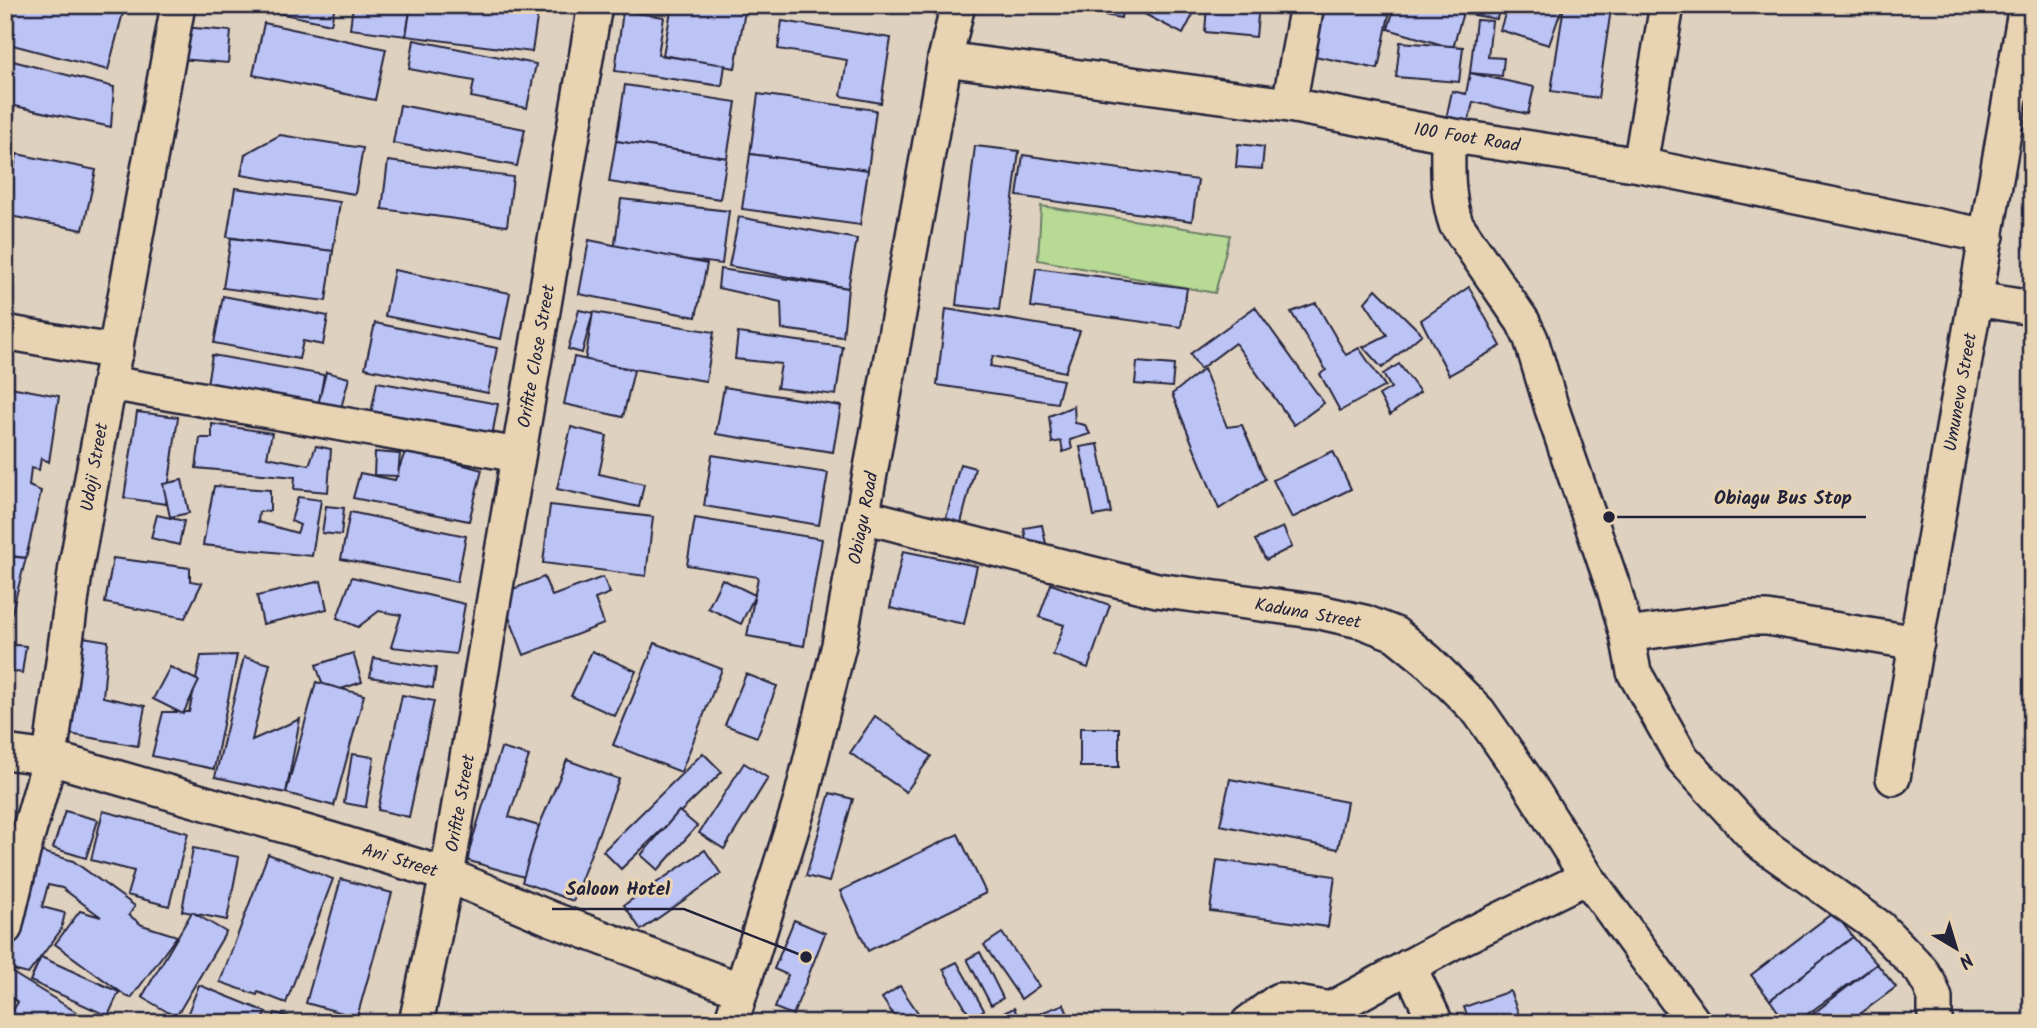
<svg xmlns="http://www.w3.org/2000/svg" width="2037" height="1028" font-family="Kalam,sans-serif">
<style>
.green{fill:#b7da95;stroke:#6c7e68;stroke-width:2}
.building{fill:#bcc3f5;stroke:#22223b;stroke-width:2}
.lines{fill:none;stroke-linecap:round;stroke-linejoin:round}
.street-casing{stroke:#22223b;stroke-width:38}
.street{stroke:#e8d4b2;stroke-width:33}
.labels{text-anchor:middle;stroke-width:6;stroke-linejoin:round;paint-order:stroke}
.street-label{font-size:18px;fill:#22223b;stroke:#e8d4b2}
.leader{fill:none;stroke:#22223b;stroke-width:2.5}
.callout-dot{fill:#22223b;stroke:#e8d4b2;stroke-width:2.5}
.callout-label{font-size:19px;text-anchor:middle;font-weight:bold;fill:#22223b;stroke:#e8d4b2;stroke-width:6;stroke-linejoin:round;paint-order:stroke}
</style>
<rect width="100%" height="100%" fill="#dfd1bf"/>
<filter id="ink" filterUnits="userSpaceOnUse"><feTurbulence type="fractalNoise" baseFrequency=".0143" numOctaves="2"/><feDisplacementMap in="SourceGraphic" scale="14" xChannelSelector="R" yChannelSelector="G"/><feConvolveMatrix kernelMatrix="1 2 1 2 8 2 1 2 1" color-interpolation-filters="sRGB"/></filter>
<g filter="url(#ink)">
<path class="green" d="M1041,206l189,29 -15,58 -177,-33z"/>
<g class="building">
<path d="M10,5h115l-17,65 -103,-27v-19z"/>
<path d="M267,5h68l-4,19 -66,-14z"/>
<path d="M353,5h58l-5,31 -56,-7z"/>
<path d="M411,5h128l-7,47 -126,-16z"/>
<path d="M672,5h74l-11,63 -72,-13z"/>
<path d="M1050,5h73l-2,13z"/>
<path d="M1127,5h71l-15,29z"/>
<path d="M1207,5h52l-3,32 -51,-5z"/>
<path d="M1316,5h75l-13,64 -73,-15z"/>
<path d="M1395,5h70l-12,43 -65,-19z"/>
<path d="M1476,5h24l-3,14 -23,-4z"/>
<path d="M1508,5h55l-14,40 -49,-15z"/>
<path d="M1564,5l47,4 -13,89 -47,-7z"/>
<path d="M623,11l41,6 -6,38 67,10 -3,21 -107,-15z"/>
<path d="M1476,20l16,1 -4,36 16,1 -2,18 -32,-3z"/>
<path d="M782,21l109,17 -10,65 -40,-7 6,-36 -69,-11z"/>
<path d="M264,23l122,26 -11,51 -122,-25z"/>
<path d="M182,27l49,4 -3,32 -48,-4z"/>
<path d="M414,40l122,24 -9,44 -56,-11 3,-16 -65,-12z"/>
<path d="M1400,42l63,5 -4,35 -63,-5z"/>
<path d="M5,59l109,28 -3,40 -96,-21 -10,29z"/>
<path d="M1470,73l64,14 -6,27 -55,-12 -6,26 -22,-4 7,-33 14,3z"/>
<path d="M625,85l111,17 -9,56 -111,-17z"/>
<path d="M758,94l118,16 -8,60 -118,-16z"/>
<path d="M400,105l125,24 -8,37 -124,-23z"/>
<path d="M280,135l83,13 -8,46 -114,-19 4,-21z"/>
<path d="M616,141l111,17 -7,41 -111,-17z"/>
<path d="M1238,144l26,3 -2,22 -26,-2z"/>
<path d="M975,146l44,5 -20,159 -43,-5z"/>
<path d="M17,154l79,16 -13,60 -78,-15z"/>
<path d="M750,154l118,16 -8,55 -118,-16z"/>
<path d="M1023,155l175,25 -6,41 -175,-25z"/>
<path d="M388,161l125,16 -6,49 -125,-17z"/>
<path d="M235,188l105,14 -7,49 -106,-14z"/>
<path d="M621,199l108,12 -7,53 -108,-13z"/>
<path d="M739,217l118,22 -9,49 -119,-22z"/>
<path d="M231,238l102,13 -7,50 -103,-13z"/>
<path d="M589,240l118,24 -11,53 -117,-23z"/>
<path d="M1036,268l151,20 -6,39 -150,-20z"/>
<path d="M720,269l128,19 -5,49 -61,-8 -1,-27 -63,-14z"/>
<path d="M394,270l116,23 -9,46 -116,-23z"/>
<path d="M1469,287l32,59 -52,29 -28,-55z"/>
<path d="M1376,289l46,45 -40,34 -19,-21 24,-12 -22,-33z"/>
<path d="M223,296l105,20 -5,29 -20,-4 -4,18 -85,-16z"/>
<path d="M1316,303l30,52 13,-7 26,38 -45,25 -20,-37 6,-4 -35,-58z"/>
<path d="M1255,307l69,96 -30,22 -59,-82 -35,26 -10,-15z"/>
<path d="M946,309l134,22 -15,41 -72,-16 -3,10 73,14 -6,23 -120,-18z"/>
<path d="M579,310l14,3 -11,40 -14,-4z"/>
<path d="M593,312l121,20 -8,49 -121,-20z"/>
<path d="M375,323l122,25 -9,45 -123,-25z"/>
<path d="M738,333l105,14 -7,48 -59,-7 4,-24 -46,-5z"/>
<path d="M212,355l112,20 -6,34 -112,-19z"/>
<path d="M574,357l60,13 -11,47 -59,-13z"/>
<path d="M1137,362l37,3 -2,22 -37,-3z"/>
<path d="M1399,364l21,28 -30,23 -11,-20 12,-7 -8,-14z"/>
<path d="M1204,369l23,58 15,-2 23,54 -46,30 -47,-115z"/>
<path d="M326,372l23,6 -12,45 -22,-6z"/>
<path d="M377,382l121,22 -7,37 -121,-22z"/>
<path d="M5,386l54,10 -10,66 -8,-4 -2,12 -8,-2 -2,18 12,5 -15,67 -21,-3v-71h3l1,-18 -4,-2v-13l7,-34 -7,-1z"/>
<path d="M724,387l117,19 -8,46 -117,-18z"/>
<path d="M1074,406l1,17 10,2 5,9 -20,6 2,9 -9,3 -2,-11 -9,2 -3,-27z"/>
<path d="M137,412l41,5 -12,87 -42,-6z"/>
<path d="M212,424l60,9 -5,24 42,8 7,-19 15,3 -3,43 -34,-3 1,-12 -99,-9 4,-30h12z"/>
<path d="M571,427l36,9 -8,38 45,10 -5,23 -82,-18z"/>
<path d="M1098,444l13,69 -17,3 -14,-69z"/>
<path d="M406,449l76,21 -13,51 -116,-23 7,-25 35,7z"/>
<path d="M1333,451l18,38 -59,29 -19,-38z"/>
<path d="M375,452l25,2 -2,22 -24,-1z"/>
<path d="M712,455l116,18 -9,52 -115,-19z"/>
<path d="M960,464l15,4 -16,63 -15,-4z"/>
<path d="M182,480l7,33 -19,4 -7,-33z"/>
<path d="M214,486l56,4v21l-11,1 -1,10 39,11 3,-8 -9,-4 7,-24 23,3 -9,56 -109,-11z"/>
<path d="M550,505l103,12 -7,59 -103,-13z"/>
<path d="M326,506l18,2 -3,27 -19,-2z"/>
<path d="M350,512l116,24 -9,46 -116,-23z"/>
<path d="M157,515l27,6 -5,24 -28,-7z"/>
<path d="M695,518l127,21 -18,107 -57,-10 11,-59 -71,-12z"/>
<path d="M1042,525l4,19 -19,4 -3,-20z"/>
<path d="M1283,527l9,20 -26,13 -11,-20z"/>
<path d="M903,551l74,15 -13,58 -74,-16z"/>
<path d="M5,556l21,2 -17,65 -4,-1z"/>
<path d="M113,558l77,10v13l12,2 -17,35 -80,-15z"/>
<path d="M352,577l113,27 -9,50 -65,-7 10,-32 -22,-4 -21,16 -21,-9z"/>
<path d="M544,577l8,19 51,-19 7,16 -15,6 9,25 -80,31 -24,-61z"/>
<path d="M722,579l33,16 -14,29 -33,-16z"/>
<path d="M321,581l6,28 -64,15 -6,-28z"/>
<path d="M1051,584l59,21 -22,63 -35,-13 11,-30 -25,-8z"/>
<path d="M83,637l25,4 -5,56 42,9 -7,40 -69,-12z"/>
<path d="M655,643l67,26 -41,103 -68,-27z"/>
<path d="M5,644l21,2 -4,27 -17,-3z"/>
<path d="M592,651l44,20 -21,45 -44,-20z"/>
<path d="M353,653l9,29 -36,12 -10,-29z"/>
<path d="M237,655l-23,114 -62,-13 11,-44h26l12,-56z"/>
<path d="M244,657l26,7 -18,76 48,-21 -14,74 -71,-16z"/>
<path d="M374,658l62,10 -3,20 -63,-11z"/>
<path d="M170,667l29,14 -16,33 -30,-15z"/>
<path d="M746,674l31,12 -20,51 -32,-12z"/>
<path d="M316,682l48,13 -30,111 -48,-13z"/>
<path d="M402,695l32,6 -25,116 -31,-7z"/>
<path d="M875,716l56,40 -25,36 -56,-39z"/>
<rect x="1080" y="728" width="39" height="39"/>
<path d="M501,748l28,8 -20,61 30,9 -15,51 -58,-17z"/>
<path d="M703,753l19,19 -101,97 -18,-18z"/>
<path d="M352,754l22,3 -8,50 -22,-4z"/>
<path d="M567,760l52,19 -46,122 -51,-19 17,-56z"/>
<path d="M744,763l24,15 -44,71 -25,-16z"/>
<path d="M1230,779l117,23 -9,47 -118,-24z"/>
<path d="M830,793l23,6 -24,83 -23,-6z"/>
<path d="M65,811l33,9 -12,38 -33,-10z"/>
<path d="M103,811l85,22 -19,73 -42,-11 7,-24 -43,-11z"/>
<path d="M679,811l18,15 -39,44 -17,-15z"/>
<path d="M958,834l28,59 -118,58 -28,-60z"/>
<path d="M193,848l46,9 -12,63 -45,-9z"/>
<path d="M705,850l16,24 -80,56 -17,-25z"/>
<path d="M39,851l34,10 62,45 -6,9 13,10 35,11 -46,62 -5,-2 -71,-52 25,-33 21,6 -39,-29 -14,-3 -6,22 23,6 -4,17 -33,44 -23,-6z"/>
<path d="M268,854l65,25 -47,124 -28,-11 -1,3 -37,-13z"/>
<path d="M1217,860l118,16 -7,51 -118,-16z"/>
<path d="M341,879l51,14 -35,124 -51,-14z"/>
<path d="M192,912l34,20 -50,85 -34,-20z"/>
<path d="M1834,912l19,25 -83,63 -19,-25z"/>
<path d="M794,920l31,13 -32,82 -18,-7 13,-33 -14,-6z"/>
<path d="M1002,933l37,53 -18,13 -37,-54z"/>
<path d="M1853,937l24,27 -82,59h-9l-16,-23z"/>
<path d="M980,952l23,46 -12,7 -24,-46z"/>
<path d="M41,957l78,35 -11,24 -78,-35z"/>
<path d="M957,962l27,48 -13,8 -28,-49z"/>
<path d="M1877,964l19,23 -48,36h-47z"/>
<path d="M11,972l83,51h-89l13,-21 -13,-8v-13z"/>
<path d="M199,985l67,27 -4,11h-78z"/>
<path d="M900,986l25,37h-26l-17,-25z"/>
<path d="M1510,991l12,32h-52l-6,-16z"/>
<path d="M1064,1004l7,19h-38l-3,-6z"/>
<path d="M1014,1008l7,15h-39z"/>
<path d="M275,1013l19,5 -1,5h-21z"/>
</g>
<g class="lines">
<defs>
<g id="street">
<path d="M945,59l344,46 159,30 192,30 347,71"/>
<path d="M1289,105l18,-100"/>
<path d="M1448,135c0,30 -2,60 8,89l67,98 8,17 21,70 62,180 13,46 7,37 48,86 77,84 120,85 22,22 20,21 9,15 5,13v25"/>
<path d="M1640,165l27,-160"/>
<path d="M1976,299l56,9"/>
<path d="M5,332l111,20"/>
<path d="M110,383l408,72"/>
<path d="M863,516l294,74 163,22 44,10 31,12 32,26 52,52 46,66 62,99 107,146"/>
<path d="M1627,635l120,-17h20l150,25"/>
<path d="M5,752l45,6 283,82 114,35 105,44 189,71"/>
<path d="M1893,778l133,-773"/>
<path d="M5,928l18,-76 27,-94 26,-192 102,-561"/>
<path d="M1409,966l27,57"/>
<path d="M416,1023l31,-148 148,-870"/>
<path d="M731,1023l69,-220 39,-158 106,-586 13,-54"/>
<path d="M1248,1023l31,-23 52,9 119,-65 137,-67"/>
</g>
</defs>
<use href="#street" class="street-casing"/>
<use href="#street" class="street"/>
</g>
</g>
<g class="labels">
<g class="street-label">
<text transform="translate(1467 137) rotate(9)" y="6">100 Foot Road</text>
<text transform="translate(536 356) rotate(-80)" y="6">Orifite Close Street</text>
<text transform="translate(1960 392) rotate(-80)" y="6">Umunevo Street</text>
<text transform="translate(94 467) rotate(-80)" y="6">Udoji Street</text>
<text transform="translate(863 518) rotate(-79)" y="6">Obiagu Road</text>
<text transform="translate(1308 613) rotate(10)" y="6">Kaduna Street</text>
<text transform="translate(460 803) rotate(-80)" y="6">Orifite Street</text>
<text transform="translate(400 860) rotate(17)" y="6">Ani Street</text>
</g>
</g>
<path class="leader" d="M1609 517L1700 517H1866M806 957L684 909H552"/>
<g class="callout-dot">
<circle cx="1609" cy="517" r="7"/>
<circle cx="806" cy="957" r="7"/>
</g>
<g class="callout-label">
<text x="1783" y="504">Obiagu Bus Stop</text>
<text x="618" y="895">Saloon Hotel</text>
</g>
<rect width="2037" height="1028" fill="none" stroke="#e8d4b2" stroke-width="28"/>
<rect x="14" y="14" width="2009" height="1000" fill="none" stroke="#22223b" stroke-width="2.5" filter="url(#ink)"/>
<g transform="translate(1956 948) rotate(142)" stroke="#e8d4b2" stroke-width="5" paint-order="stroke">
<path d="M0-5L12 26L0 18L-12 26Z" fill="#22223b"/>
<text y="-10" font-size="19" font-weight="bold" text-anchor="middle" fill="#22223b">N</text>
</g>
</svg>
